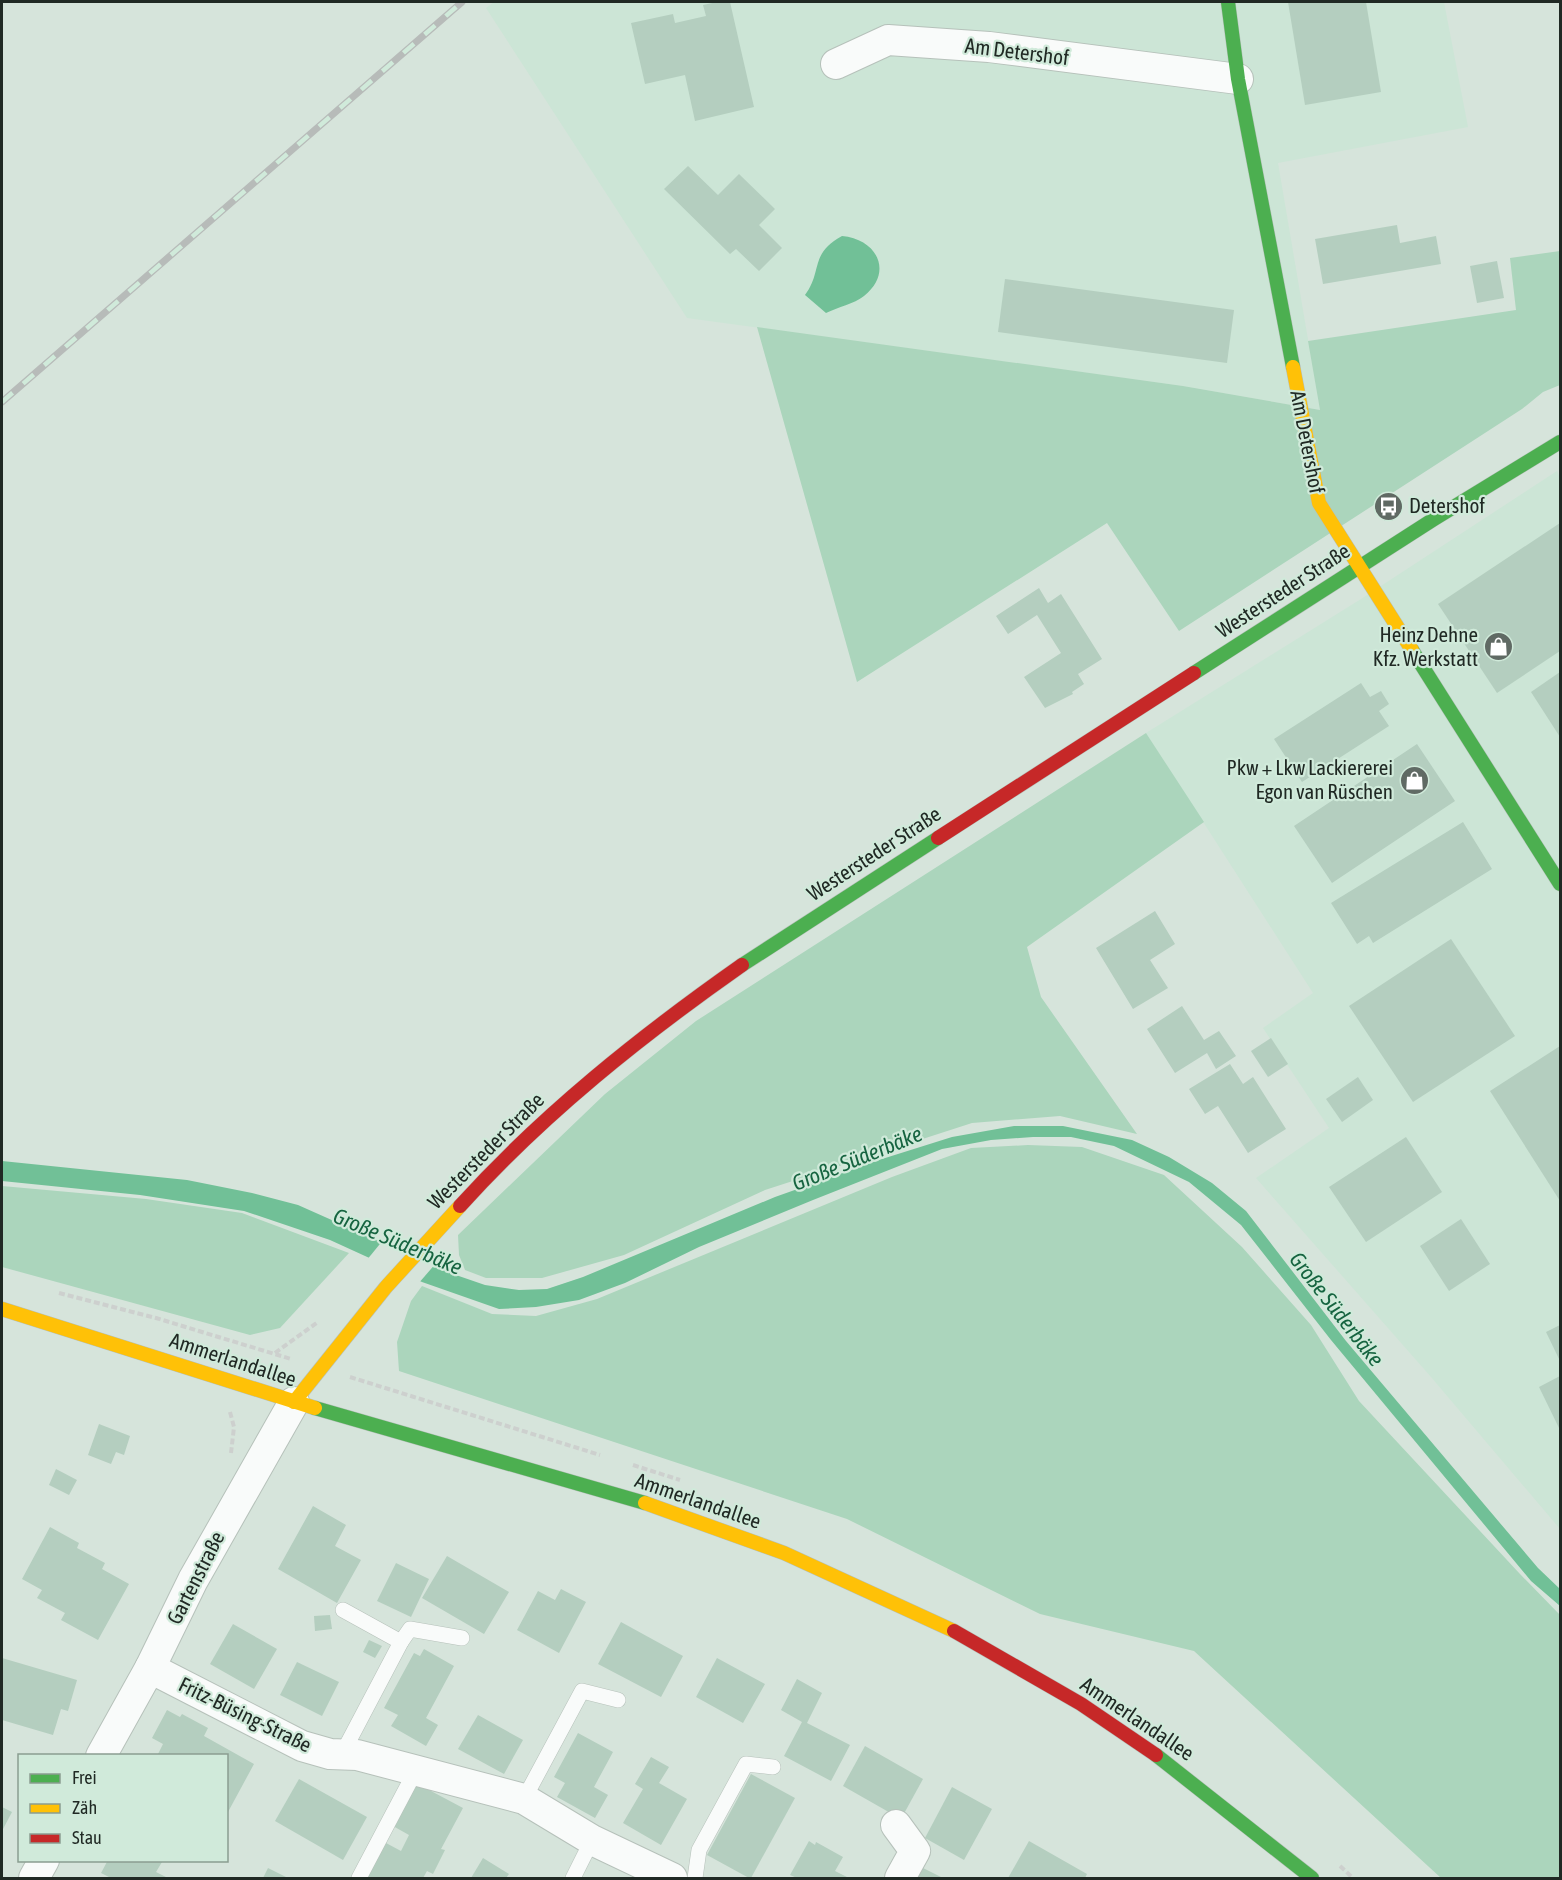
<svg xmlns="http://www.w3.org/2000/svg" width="1562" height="1880" font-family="'Asap Condensed',sans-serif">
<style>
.built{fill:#cce5d6}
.green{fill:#abd5bc}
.water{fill:#71c097}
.pier{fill:#d6e4db}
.building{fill:#b4cebf}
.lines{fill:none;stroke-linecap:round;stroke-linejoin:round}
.lane-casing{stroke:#b6c1ba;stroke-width:16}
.street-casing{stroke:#b6c1ba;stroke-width:32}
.fast-casing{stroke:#b6c1ba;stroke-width:15}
.slow-casing{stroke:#b6c1ba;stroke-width:15}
.jam-casing{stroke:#b6c1ba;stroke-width:15}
.path{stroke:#cdd0ce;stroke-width:4;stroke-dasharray:6 3;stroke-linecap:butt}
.lane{stroke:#f9fbfa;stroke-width:15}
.street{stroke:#f9fbfa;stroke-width:30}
.fast{stroke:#4caf50;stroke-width:14}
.slow{stroke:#ffc107;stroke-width:14}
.jam{stroke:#c62828;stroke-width:14}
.rail-casing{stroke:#b7bbb9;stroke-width:7}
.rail{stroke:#d0eada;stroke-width:4.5;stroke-dasharray:14;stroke-linecap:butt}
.labels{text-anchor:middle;stroke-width:4.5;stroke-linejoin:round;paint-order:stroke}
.street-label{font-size:21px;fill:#202924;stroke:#d0eada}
.poi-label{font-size:21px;fill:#202924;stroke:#d0eada;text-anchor:end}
.water-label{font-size:22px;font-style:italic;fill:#166440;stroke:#d0eada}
</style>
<rect width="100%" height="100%" fill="#d6e4db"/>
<g class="built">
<path d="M494,2h950l24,125 -190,36 42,247 -137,-24 -496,-68 -201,-310z"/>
<path d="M1557,471l3,7v1051l-129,-152 -175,-199 73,-50 -66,-100 50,-35 -167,-260 215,-134z"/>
</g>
<g class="green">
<path d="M1560,251v134l-17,7 -21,17 -343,222 -72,-108 -250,159 -100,-355 426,59 137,24 -12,-69 208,-31 -6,-52z"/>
<path d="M1146,733l58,89 -177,125 14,50 96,137 -77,-18 -88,7 -207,67 -141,65 -82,23h-56l-21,-8 -6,-15 -1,-20 147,-141 91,-73z"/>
<path d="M1028,1145l54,2 82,28 78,72 69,78 48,76 161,173 40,41v263h-119l-247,-227 -154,-37 -193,-95 -448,-148 -2,-29 14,-41 11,-15 70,28 44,2 61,-17 295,-122 79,-29z"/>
<path d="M2,1186l144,13 96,14 107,40 -69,75 -30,7 -248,-68z"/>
</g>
<g class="water">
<path d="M842,236c35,3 52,36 22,60 -10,8 -26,11 -38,17l-21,-18c18,-24 4,-41 37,-59z"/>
<path d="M1014,1126h49l69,14 37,17 43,26 34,28 100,130 192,227 22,21v17l-29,-25 -200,-241 -90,-115 -52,-43 -75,-36 -43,-9h-38l-42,3 -49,9 -129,51 -114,47 -74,36 -46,17 -43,7 -37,2 -77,-27 -92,-42 -86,-29 -104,-16 -138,-14v-20l185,19 65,13 46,12 155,69 32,11 34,5 28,-1 36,-12 192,-80 107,-38 70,-22z"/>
</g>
<path class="pier" d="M384,1239l53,23 -19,22 -52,-23z"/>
<g class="building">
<path d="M717,2h13l24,105 -59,14 -10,-46 -40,9 -14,-61 42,-9 2,9 31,-7 -3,-11z"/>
<path d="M1288,2h78l15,90 -76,13z"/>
<path d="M688,166l30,29 21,-21 36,35 -16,16 23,23 -23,23 -23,-22 -6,5 -66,-65z"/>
<path d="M1397,225l3,18 36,-7 5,28 -118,20 -8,-45z"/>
<path d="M1497,261l7,37 -27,5 -7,-37z"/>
<path d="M1005,279l229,31 -7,53 -229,-31z"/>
<path d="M1560,523v128l-63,42 -59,-89z"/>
<path d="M1039,588l9,15 13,-9 41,65 -24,15 6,10 -12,8 1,2 -28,14 -21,-31 37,-24 -24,-38 -29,19 -12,-18z"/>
<path d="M1560,672v65l-29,-45z"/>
<path d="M1361,683l9,14 11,-6 8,13 -10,7 10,15 -87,56 -28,-43z"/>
<path d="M1417,744l38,57 -123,82 -38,-57z"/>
<path d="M1463,822l29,47 -119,74 -4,-7 -12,8 -26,-41z"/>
<path d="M1155,911l20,33 -25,16 18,28 -35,21 -37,-61z"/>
<path d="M1451,939l64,97 -102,66 -64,-96z"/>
<path d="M1182,1006l22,34 15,-9 17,25 -20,13 -9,-16 -32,20 -28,-44z"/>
<path d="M1271,1038l17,26 -20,13 -17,-26z"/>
<path d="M1560,1046v155l-70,-110z"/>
<path d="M1230,1064l13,20 10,-7 33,52 -38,24 -30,-47 -13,8 -16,-25z"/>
<path d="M1358,1077l15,23 -31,22 -16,-23z"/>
<path d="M1406,1137l36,55 -76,50 -37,-55z"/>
<path d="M1461,1219l29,45 -41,27 -29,-45z"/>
<path d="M1560,1325v36l-14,-29z"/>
<path d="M1560,1376v54l-21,-43z"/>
<path d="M99,1424l31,12 -6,19 -8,-3 -5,12 -23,-9z"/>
<path d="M56,1469l21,11 -8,15 -20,-10z"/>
<path d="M313,1506l33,19 -11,21 26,14 -24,43 -59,-34z"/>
<path d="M50,1527l29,16 -2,5 28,15 -3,6 27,15 -31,56 -37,-20 4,-7 -28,-15 5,-8 -20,-11z"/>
<path d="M447,1556l62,36 -25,42 -62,-36z"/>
<path d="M396,1563l33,16 -18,38 -34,-16z"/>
<path d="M561,1589l25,13 -27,51 -42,-23 21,-39 17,9z"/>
<path d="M330,1615l2,14 -17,2 -1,-15z"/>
<path d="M621,1622l62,34 -22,41 -63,-33z"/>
<path d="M233,1624l44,25 -23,40 -44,-25z"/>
<path d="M369,1640l13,6 -7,12 -12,-6z"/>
<path d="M424,1649l30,17 -28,52 12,7 -12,21 -35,-20 7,-11 -14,-7 30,-55 6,3z"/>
<path d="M2,1658l75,22 -9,31 -7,-2 -8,26 -51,-15z"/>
<path d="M717,1658l48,26 -22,39 -47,-26z"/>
<path d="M297,1662l42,20 -17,34 -42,-21z"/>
<path d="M797,1679l25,14 -15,30 43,22 -19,36 -47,-25 18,-34 -21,-12z"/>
<path d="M167,1710l13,7 2,-3 26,14 -4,8 50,28 -26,48 -2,-56h-69l6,-12 -11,-6z"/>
<path d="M478,1715l45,25 -19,34 -46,-25z"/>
<path d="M578,1733l35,19 -19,35 14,8 -13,23 -38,-21 8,-14 -11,-6z"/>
<path d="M865,1746l58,33 -22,40 -58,-33z"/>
<path d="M651,1757l18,10 -10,16 28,16 -26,46 -38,-22 20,-34 -8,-5z"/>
<path d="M751,1774l44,24 -44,80h-2l-42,-23z"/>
<path d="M299,1779l68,38 -24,43 -68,-39z"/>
<path d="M416,1783l47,25 -22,41 4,1 -12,24 -6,-3 -4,7h-56l19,-35 15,8 8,-16 -16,-9z"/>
<path d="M952,1787l40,22 -28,51 -39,-22z"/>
<path d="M2,1807l10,5 -10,19z"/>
<path d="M809,1841l6,4 1,-3 27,15 -8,14 14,7h-52l-7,-3z"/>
<path d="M1029,1841l58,33 -2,4h-77z"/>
<path d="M483,1858l26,16 -3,4h-35z"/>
<path d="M108,1860h51l3,2 -6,10 12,6h-57l-10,-5z"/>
<path d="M268,1868l20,10h-25z"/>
<path d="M923,1868l20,10h-33l3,-4 5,3z"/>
</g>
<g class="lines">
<defs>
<g id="lane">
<path d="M401,1642l9,-13 52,9"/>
<path d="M342,1754l59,-112 -58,-32"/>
<path d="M524,1799l58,-108 36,9"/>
<path d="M359,1878l57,-108"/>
<path d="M573,1878l19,-38"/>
<path d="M695,1878l4,-28 47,-86 27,3"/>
</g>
<g id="street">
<path d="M836,64l52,-24 101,7 249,32"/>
<path d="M150,1668l152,78 28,8 27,1 167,44 68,41 80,38"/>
<path d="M101,1756l49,-88 43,-88 101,-178"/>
<path d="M896,1825l19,26 -15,27"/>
<path d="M34,1878l10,-18"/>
</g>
<g id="fast">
<path d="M1228,2l10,77 55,288"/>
<path d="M1412,650l148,234"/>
<path d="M1194,673l240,-154 126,-77"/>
<path d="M742,965l196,-127"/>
<path d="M315,1408l330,95"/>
<path d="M1156,1755l156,123"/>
</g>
<g id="slow">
<path d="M1293,367l26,136 93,147"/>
<path d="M2,1309l313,99"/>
<path d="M294,1402l92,-115 74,-81"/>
<path d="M645,1503l139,50 170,78"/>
</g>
<g id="jam">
<path d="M938,838l256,-165"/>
<path d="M460,1206c83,-92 181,-170 282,-241"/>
<path d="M954,1631l127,73 75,51"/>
</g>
</defs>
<use href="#lane" class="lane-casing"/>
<use href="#street" class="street-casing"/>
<use href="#fast" class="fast-casing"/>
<use href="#slow" class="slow-casing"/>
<use href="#jam" class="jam-casing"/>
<g class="path">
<path d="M59,1293l97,25 135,41"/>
<path d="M275,1353l43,-31"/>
<path d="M350,1377l250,78"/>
<path d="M230,1412l4,15 -3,26"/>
<path d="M633,1465l47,15"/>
<path d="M1340,1866l13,12"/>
</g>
<use href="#lane" class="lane"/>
<use href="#street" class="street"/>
<use href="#fast" class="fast"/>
<use href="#slow" class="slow"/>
<use href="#jam" class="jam"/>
<defs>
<path id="rail" d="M2,402l460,-400"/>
</defs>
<use href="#rail" class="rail-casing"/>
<use href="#rail" class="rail"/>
</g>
<defs>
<symbol id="bus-disc" viewBox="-11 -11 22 22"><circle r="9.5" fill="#606a64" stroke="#d0eada"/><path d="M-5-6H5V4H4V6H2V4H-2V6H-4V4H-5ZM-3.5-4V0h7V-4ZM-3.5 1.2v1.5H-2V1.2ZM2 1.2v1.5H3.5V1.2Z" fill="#fff"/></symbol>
<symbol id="shop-disc" viewBox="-11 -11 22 22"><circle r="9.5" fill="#606a64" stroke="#d0eada"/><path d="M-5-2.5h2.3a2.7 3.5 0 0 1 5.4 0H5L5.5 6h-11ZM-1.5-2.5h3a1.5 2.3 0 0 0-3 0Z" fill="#fff"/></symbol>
</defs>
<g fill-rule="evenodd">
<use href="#bus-disc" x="1372" y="490" width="33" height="33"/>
<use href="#shop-disc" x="1482" y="630" width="33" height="33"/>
<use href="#shop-disc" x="1398" y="764" width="33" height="33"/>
</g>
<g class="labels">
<g class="street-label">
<text transform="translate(1017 52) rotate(7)" y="7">Am Detershof</text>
<text transform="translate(1307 442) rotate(79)" y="7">Am Detershof</text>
<text transform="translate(1283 591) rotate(-33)" y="7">Westersteder Straße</text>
<text transform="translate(874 854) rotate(-33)" y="7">Westersteder Straße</text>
<text transform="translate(486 1151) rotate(-45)" y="7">Westersteder Straße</text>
<text transform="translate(233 1360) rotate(18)" y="7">Ammerlandallee</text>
<text transform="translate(698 1501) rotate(19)" y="7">Ammerlandallee</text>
<text transform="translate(196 1578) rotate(-63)" y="7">Gartenstraße</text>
<text transform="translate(245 1715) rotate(26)" y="7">Fritz-Büsing-Straße</text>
<text transform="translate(1137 1719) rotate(34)" y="7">Ammerlandallee</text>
</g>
<g class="poi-label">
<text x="1409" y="513" text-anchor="start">Detershof</text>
<text x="1478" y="642">Heinz Dehne<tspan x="1478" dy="24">Kfz. Werkstatt</tspan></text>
<text x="1393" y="775">Pkw + Lkw Lackiererei<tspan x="1393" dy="24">Egon van Rüschen</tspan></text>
</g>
<g class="water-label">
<text transform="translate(857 1158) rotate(-22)" y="8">Große Süderbäke</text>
<text transform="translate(398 1241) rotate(23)" y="8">Große Süderbäke</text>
<text transform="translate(1337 1309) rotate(52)" y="8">Große Süderbäke</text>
</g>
</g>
<rect width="1562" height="1880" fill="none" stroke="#202924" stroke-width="6"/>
<rect x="18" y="1754" width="210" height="108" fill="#d0eada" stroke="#8a9d91" stroke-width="1.5"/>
<rect x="30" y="1774" width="30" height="9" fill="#4caf50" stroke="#8a9d91" stroke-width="1.5"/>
<text x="72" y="1784" font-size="18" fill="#202924">Frei</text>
<rect x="30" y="1804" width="30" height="9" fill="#ffc107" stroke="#8a9d91" stroke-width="1.5"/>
<text x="72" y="1814" font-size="18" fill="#202924">Zäh</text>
<rect x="30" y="1834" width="30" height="9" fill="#c62828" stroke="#8a9d91" stroke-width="1.5"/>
<text x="72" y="1844" font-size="18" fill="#202924">Stau</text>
</svg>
